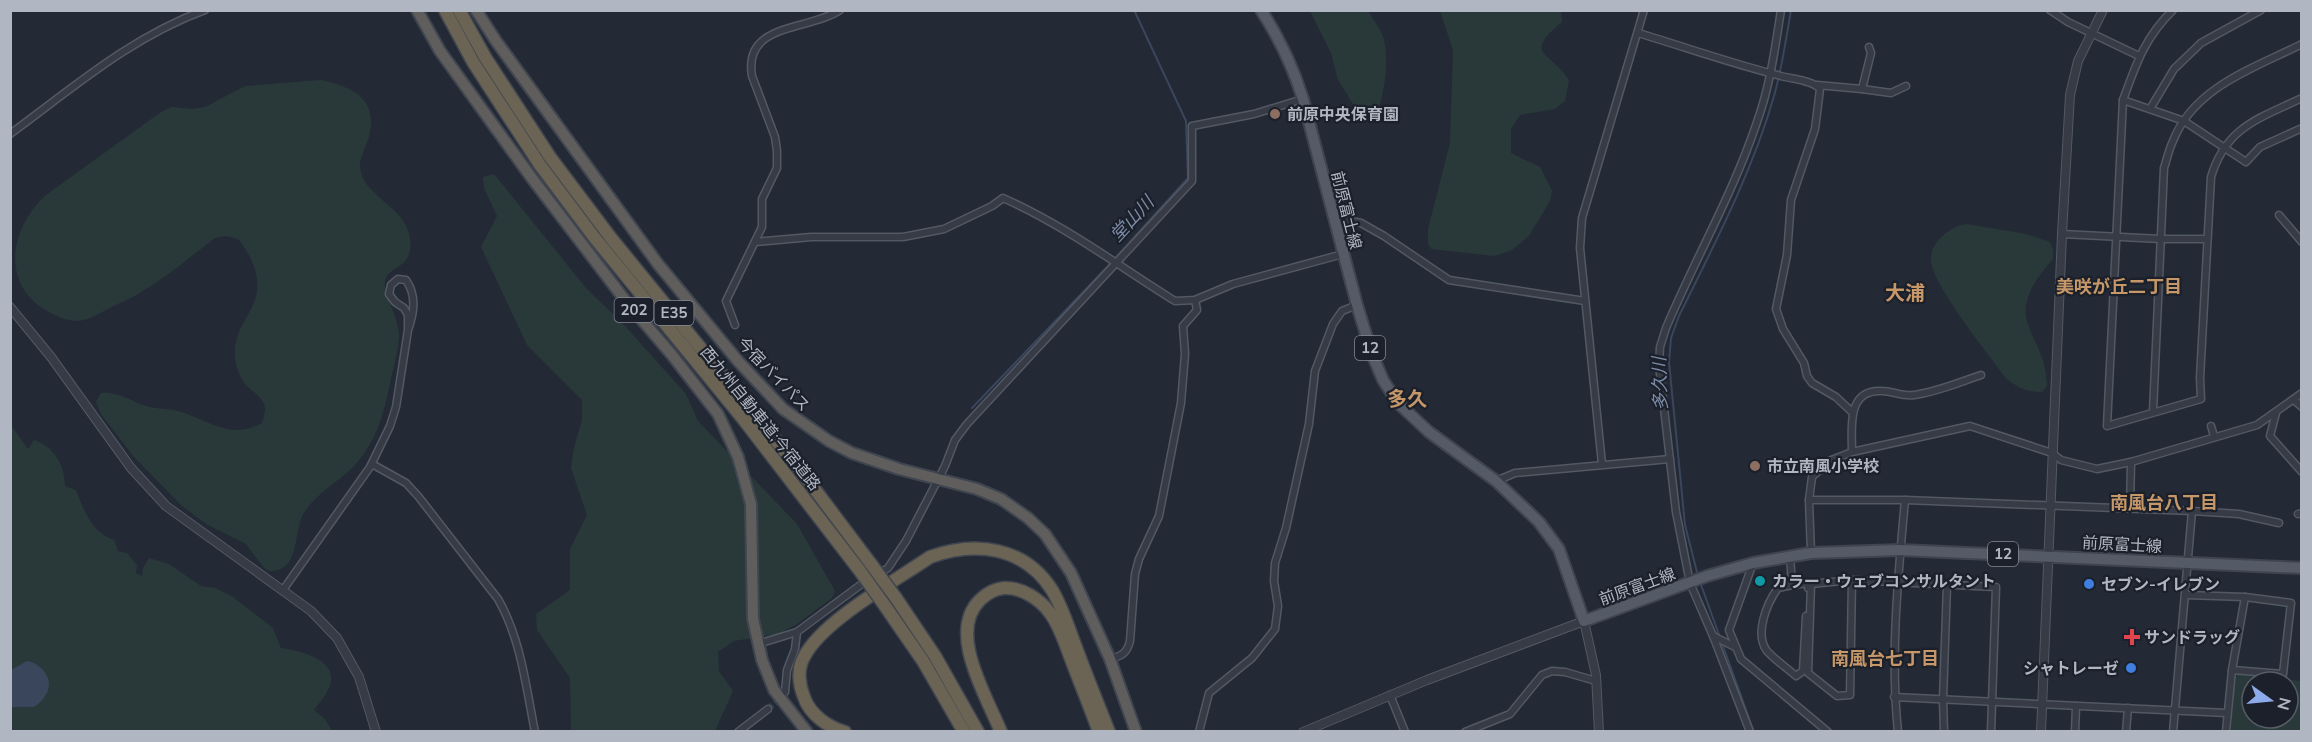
<svg xmlns="http://www.w3.org/2000/svg" width="2312" height="742" font-family="Mulish,'Noto Sans JP',sans-serif">
<style>
.green{fill:#29393a;fill-rule:evenodd}
.water{fill:#3a465c}
.lines{fill:none;stroke-linecap:round;stroke-linejoin:round}
.stream{stroke:#3a465c;stroke-width:2}
.minor-tunnel{stroke:#383e4a;stroke-width:6;stroke-dasharray:6 3;stroke-linecap:butt}
.minor-casing{stroke:#535963;stroke-width:9}
.tertiary-casing{stroke:#535963;stroke-width:10}
.primary-casing{stroke:#3f444f;stroke-width:14}
.trunk-casing{stroke:#404650;stroke-width:14}
.motorway-casing{stroke:#404650;stroke-width:15}
.minor{stroke:#363b46;stroke-width:6}
.tertiary{stroke:#363b46;stroke-width:8}
.primary{stroke:#545a66;stroke-width:10}
.trunk{stroke:#605e5d;stroke-width:10}
.motorway{stroke:#6b6354;stroke-width:12}
.motorway-bridge-casing{stroke:#404650;stroke-width:15;stroke-linecap:butt}
.motorway-bridge{stroke:#6b6354;stroke-width:12}
.education-dot{fill:#8d6e63;stroke:#1b202a;stroke-width:2}
.culture-dot{fill:#0f9aa8;stroke:#1b202a;stroke-width:2}
.shop-dot{fill:#3f7fe0;stroke:#1b202a;stroke-width:2}
.health-dot{fill:#e0444e;stroke:#1b202a;stroke-width:2}
.labels{text-anchor:middle;stroke-width:4.5;stroke-linejoin:round;paint-order:stroke}
.shield{fill:#1b202a;stroke:#838994;stroke-width:1.5}
.shield-label{font-size:15px;font-weight:bold;fill:#b0b6c2}
.poi-label{font-size:16px;font-weight:bold;fill:#b0b6c2;stroke:#1b202a;text-anchor:start}
.street-label{font-size:16px;fill:#b0b6c2;stroke:#1b202a}
.water-label{font-size:18px;font-style:italic;fill:#7c8ba7;stroke:#1b202a}
.neighbourhood-label{font-size:18px;font-weight:bold;fill:#c69768;stroke:#1b202a}
.quarter-label{font-size:20px;font-weight:bold;fill:#c69768;stroke:#1b202a}
</style>
<rect width="100%" height="100%" fill="#232935"/>
<g class="green">
<path d="M1310,11h58c5,8 13,19 16,28 5,24 1,52 -7,74l-6,4 -11,-2 -22,-35 -7,-27z"/>
<path d="M1440,11h121l1,11c-40,33 -12,29 7,58l-4,21 -10,8 -35,6 -9,14v24l29,14 12,24 -2,10 -21,35 -17,14 -18,6 -63,-7 -3,-5v-15l22,-86 3,-93z"/>
<path d="M321,80c34,7 59,21 47,60 -3,8 -8,17 -8,26 1,30 46,40 50,72 4,32 -22,27 -25,43 -2,14 15,38 14,57 -1,12 -4,24 -7,36 -7,34 -13,64 -37,91 -15,16 -37,27 -50,46 -13,19 -3,60 -35,60l-6,-3 -18,-24 -38,-19 -26,-19 -48,-49 -33,-43 -5,-12 5,-9c17,-2 29,8 45,13 9,3 18,2 27,4 34,7 54,32 89,13 1,-4 3,-10 3,-14 -1,-14 -16,-18 -22,-28 -5,-8 -8,-17 -8,-27 -1,-16 7,-29 15,-43 15,-25 5,-51 -12,-72l-12,-3 -11,2c-24,18 -48,39 -74,54 -10,7 -22,11 -33,17 -8,4 -20,11 -29,12 -12,0 -20,-4 -30,-9 -49,-26 -40,-83 -3,-117l115,-83 11,-5 21,2 12,-2 40,-21z"/>
<path d="M494,174l92,114 39,38 61,68 12,27 99,103 38,67 -3,7 -35,26 -19,10 -44,7 -16,11 1,19 14,20 -18,40h-144l-1,-53 -33,-48 -1,-16 34,-24v-41l17,-34 -16,-47 3,-20 8,-28v-20l-55,-55 -46,-98 16,-31 -13,-28 -1,-11z"/>
<path d="M1966,224l60,10 24,8 3,7v10c-15,17 -34,41 -25,66 10,25 18,33 19,61l-5,6c-16,0 -24,-4 -36,-14 -17,-23 -73,-92 -75,-117 -1,-19 18,-34 35,-37z"/>
<path d="M10,424l18,25 6,-9c20,6 31,26 31,46l11,4c7,19 17,44 38,50l4,11 9,2 10,12 -1,8 6,3 1,-8 6,-10 20,6 32,22 14,2 18,9 40,31 8,20c20,3 62,12 47,42 -3,7 -9,13 -14,20l11,9 7,12h-321z"/>
<path d="M2239,674l62,7v50h-70l4,-53zM2252,682h36v36h-36z"/>
</g>
<path class="water" d="M27,661c7,1 11,4 16,9 12,14 4,28 -9,37h-23v-37z"/>
<g class="lines">
<g class="stream">
<path d="M1637,22l3,-12"/>
<path d="M972,408l136,-142 80,-88 -2,-57 -52,-111"/>
<path d="M1698,576l-13,-51 -16,-163 2,-24 8,-22c35,-71 73,-143 95,-220 8,-28 12,-57 17,-86"/>
<path d="M1700,582l54,150"/>
</g>
<path class="minor-tunnel" d="M768,709l13,-12"/>
<defs>
<g id="minor">
<path d="M2050,10l18,12 71,34"/>
<path d="M2173,10c-28,27 -37,54 -50,90l-16,326 94,-27 -1,-21 11,-201c15,-50 47,-58 91,-79"/>
<path d="M1638,33c47,14 95,31 143,43 11,3 31,4 39,13l-5,40 -24,71 -4,55 -11,54 7,20 21,34 3,13 5,7 24,14 16,15"/>
<path d="M1817,85l45,4 9,-36 -2,-6"/>
<path d="M1862,89l29,4 15,-7"/>
<path d="M2123,100l61,21 62,41 14,-15 42,-19"/>
<path d="M2150,109l24,-40 27,-26 60,-33"/>
<path d="M10,134c63,-46 121,-97 195,-124"/>
<path d="M2279,215l23,27"/>
<path d="M1336,222l10,-2 15,3 23,13 65,44 136,21"/>
<path d="M2062,234l99,5h46"/>
<path d="M755,242l56,-5h92l41,-8 48,-23 11,-8c61,27 116,68 172,103l20,-1 38,-16 110,-30"/>
<path d="M735,325l-9,-24 36,-74v-28l15,-31v-17l-2,-14 -23,-61c-9,-54 57,-45 88,-66"/>
<path d="M2294,400l8,7"/>
<path d="M2153,412l11,-244c3,-9 5,-19 9,-27 21,-54 81,-73 129,-97"/>
<path d="M2276,413l-6,23 32,36"/>
<path d="M2211,426l3,10"/>
<path d="M1852,452c0,-24 -6,-63 30,-61 10,0 22,6 32,4 23,-3 46,-13 67,-20"/>
<path d="M372,464l34,19 12,13 80,103c23,40 28,88 37,133"/>
<path d="M1602,464l-22,-216 2,-30 62,-208"/>
<path d="M1496,481l19,-8 155,-14"/>
<path d="M1809,500h96l287,11 47,3 40,9"/>
<path d="M2130,508l1,-46"/>
<path d="M2298,514l4,-1"/>
<path d="M1811,553l-2,-53 3,-23 17,-16 23,-9 118,-26 82,27 9,7 36,9 34,-7 126,-37 45,-32"/>
<path d="M1790,556l2,29 -14,3c-11,15 -24,46 -11,63 8,9 20,17 29,25l7,-5 3,-55"/>
<path d="M1753,563l-24,67 12,29 87,73"/>
<path d="M1852,580l-2,115 -13,1 -29,-23 3,-89 41,-4 144,7 -5,145"/>
<path d="M1792,585l16,-2v5"/>
<path d="M283,590l87,-123 20,-41 6,-19 12,-77v-15l-4,-7 -9,-6 -6,-8 2,-9 7,-6 8,1c11,16 8,33 2,50"/>
<path d="M2186,595l59,2 46,6 -8,71 -51,-4"/>
<path d="M1713,636l22,11"/>
<path d="M758,644l39,-12 66,-49 25,-15 18,-27 39,-75 10,-26 12,-16 225,-243v-55l62,-12 49,-15"/>
<path d="M1110,659c12,-3 17,-6 20,-18l5,-67 4,-15 20,-43 22,-113 4,-49 -2,-28 14,-16 -2,-10"/>
<path d="M785,692l2,-22 8,-21 2,-17"/>
<path d="M1390,695l15,37"/>
<path d="M1894,697l333,16"/>
<path d="M738,732l30,-23"/>
<path d="M1199,732l10,-39 43,-35 23,-29 3,-23 -4,-25 1,-18 11,-35 23,-104 6,-53 18,-47 9,-13 15,-6"/>
<path d="M1465,732l45,-18 32,-39 10,-4 13,1 31,9"/>
<path d="M1750,732l-37,-96 -23,-53 -14,-71 -17,-147 1,-18 6,-19c29,-69 67,-134 91,-206 13,-36 18,-73 24,-112"/>
<path d="M1898,732c-8,-77 0,-155 7,-232"/>
<path d="M1944,732l-1,-33 4,-114"/>
<path d="M2075,732l1,-26"/>
<path d="M2126,732l2,-24"/>
<path d="M2173,732l19,-221"/>
<path d="M2226,732l6,-62 13,-73"/>
</g>
<g id="tertiary">
<path d="M10,307l41,50 80,111 35,38 145,105 26,27 22,39 17,55"/>
<path d="M1303,732l124,-52 157,-59 12,54 3,57"/>
<path d="M2041,732l21,-498 8,-139 8,-34 25,-51"/>
</g>
<path id="primary" d="M1261,10c19,29 32,57 42,89l54,206 15,49 11,26 15,23 31,29 67,49 43,41 20,27 25,72 123,-45 46,-13 58,-10 89,-3 402,18"/>
<g id="trunk">
<path d="M417,10l23,41 91,126 94,123 47,55 46,59 20,43 13,47 2,115 9,41 12,30 33,42"/>
<path d="M476,10l20,31 162,223 80,97 45,48 46,32 23,12 47,16 78,20 24,10 27,19 17,16 26,39 39,86 26,73"/>
</g>
<g id="motorway">
<path d="M445,10l28,52 67,103 54,72 150,183 116,151"/>
<path d="M459,10l26,47 65,100 61,81 193,237 67,89"/>
<path d="M896,598l39,58 43,76"/>
<path d="M885,606l38,55 41,71"/>
<path d="M845,732c-17,-5 -35,-17 -41,-35 -5,-12 -7,-28 0,-40 18,-36 91,-76 126,-100 45,-16 94,-11 122,33 11,18 17,40 25,60 10,27 21,54 32,82"/>
<path d="M1001,732c-15,-37 -54,-100 -21,-132 7,-7 14,-11 24,-12 17,-1 36,11 46,25 10,13 15,31 21,46 9,24 19,48 28,73"/>
</g>
</defs>
<use href="#minor" class="minor-casing"/>
<use href="#tertiary" class="tertiary-casing"/>
<use href="#primary" class="primary-casing"/>
<use href="#trunk" class="trunk-casing"/>
<use href="#motorway" class="motorway-casing"/>
<use href="#minor" class="minor"/>
<use href="#tertiary" class="tertiary"/>
<use href="#primary" class="primary"/>
<use href="#trunk" class="trunk"/>
<use href="#motorway" class="motorway"/>
<defs>
<g id="motorway-bridge">
<path d="M871,564l25,34"/>
<path d="M860,571l25,35"/>
</g>
</defs>
<use href="#motorway-bridge" class="motorway-bridge-casing"/>
<use href="#motorway-bridge" class="motorway-bridge"/>
</g>
<g class="education-dot">
<circle cx="1275" cy="114" r="6"/>
<circle cx="1755" cy="466" r="6"/>
</g>
<circle class="culture-dot" cx="1760" cy="581" r="6"/>
<g class="shop-dot">
<circle cx="2089" cy="584" r="6"/>
<circle cx="2131" cy="668" r="6"/>
</g>
<path class="health-dot" d="M2129 628h6v6h6v6h-6v6h-6v-6h-6v-6h6z"/>
<g class="labels">
<g class="shield">
<rect x="614.5" y="298" width="39" height="24" rx="4.5"/>
<rect x="654.5" y="301" width="39" height="24" rx="4.5"/>
<rect x="1355" y="336" width="30" height="24" rx="4.5"/>
<rect x="1988" y="542" width="30" height="24" rx="4.5"/>
</g>
<g class="shield-label">
<text x="634" y="315">202</text>
<text x="674" y="318">E35</text>
<text x="1370" y="353">12</text>
<text x="2003" y="559">12</text>
</g>
<g class="poi-label">
<text x="1287" y="120">前原中央保育園</text>
<text x="1767" y="472">市立南風小学校</text>
<text x="1772" y="587">カラー・ウェブコンサルタント</text>
<text x="2101" y="590">セブン-イレブン</text>
<text x="2144" y="643">サンドラッグ</text>
<text x="2119" y="674" text-anchor="end">シャトレーゼ</text>
</g>
<g class="street-label">
<text transform="translate(1347 210) rotate(76)" y="6">前原富士線</text>
<text transform="translate(774 374) rotate(46)" y="6">今宿バイパス</text>
<text transform="translate(761 418) rotate(51)" y="6">西九州自動車道;今宿道路</text>
<text transform="translate(2122 544) rotate(3)" y="6">前原富士線</text>
<text transform="translate(1637 586) rotate(-20)" y="6">前原富士線</text>
</g>
<g class="water-label">
<text transform="translate(1132 219) rotate(-47)" y="6">堂山川</text>
<text transform="translate(1660 384) rotate(-92)" y="6">多久川</text>
</g>
<g class="neighbourhood-label">
<text x="2119" y="293">美咲が丘二丁目</text>
<text x="2164" y="509">南風台八丁目</text>
<text x="1885" y="665">南風台七丁目</text>
</g>
<g class="quarter-label">
<text x="1905" y="300">大浦</text>
<text x="1407" y="406">多久</text>
</g>
</g>
<rect width="2312" height="742" fill="none" stroke="#b0b6c2" stroke-width="24"/>
<g transform="translate(2270 700) rotate(105)"><circle r="28" fill="#1b202a" stroke="#575c67" stroke-width="1.5"/>
<path d="M0-4.5L10 22L0 15L-10 22Z" fill="#8daaea"/>
<text y="-9" font-size="16" font-weight="bold" text-anchor="middle" fill="#b0b6c2">N</text>
</g>
</svg>
